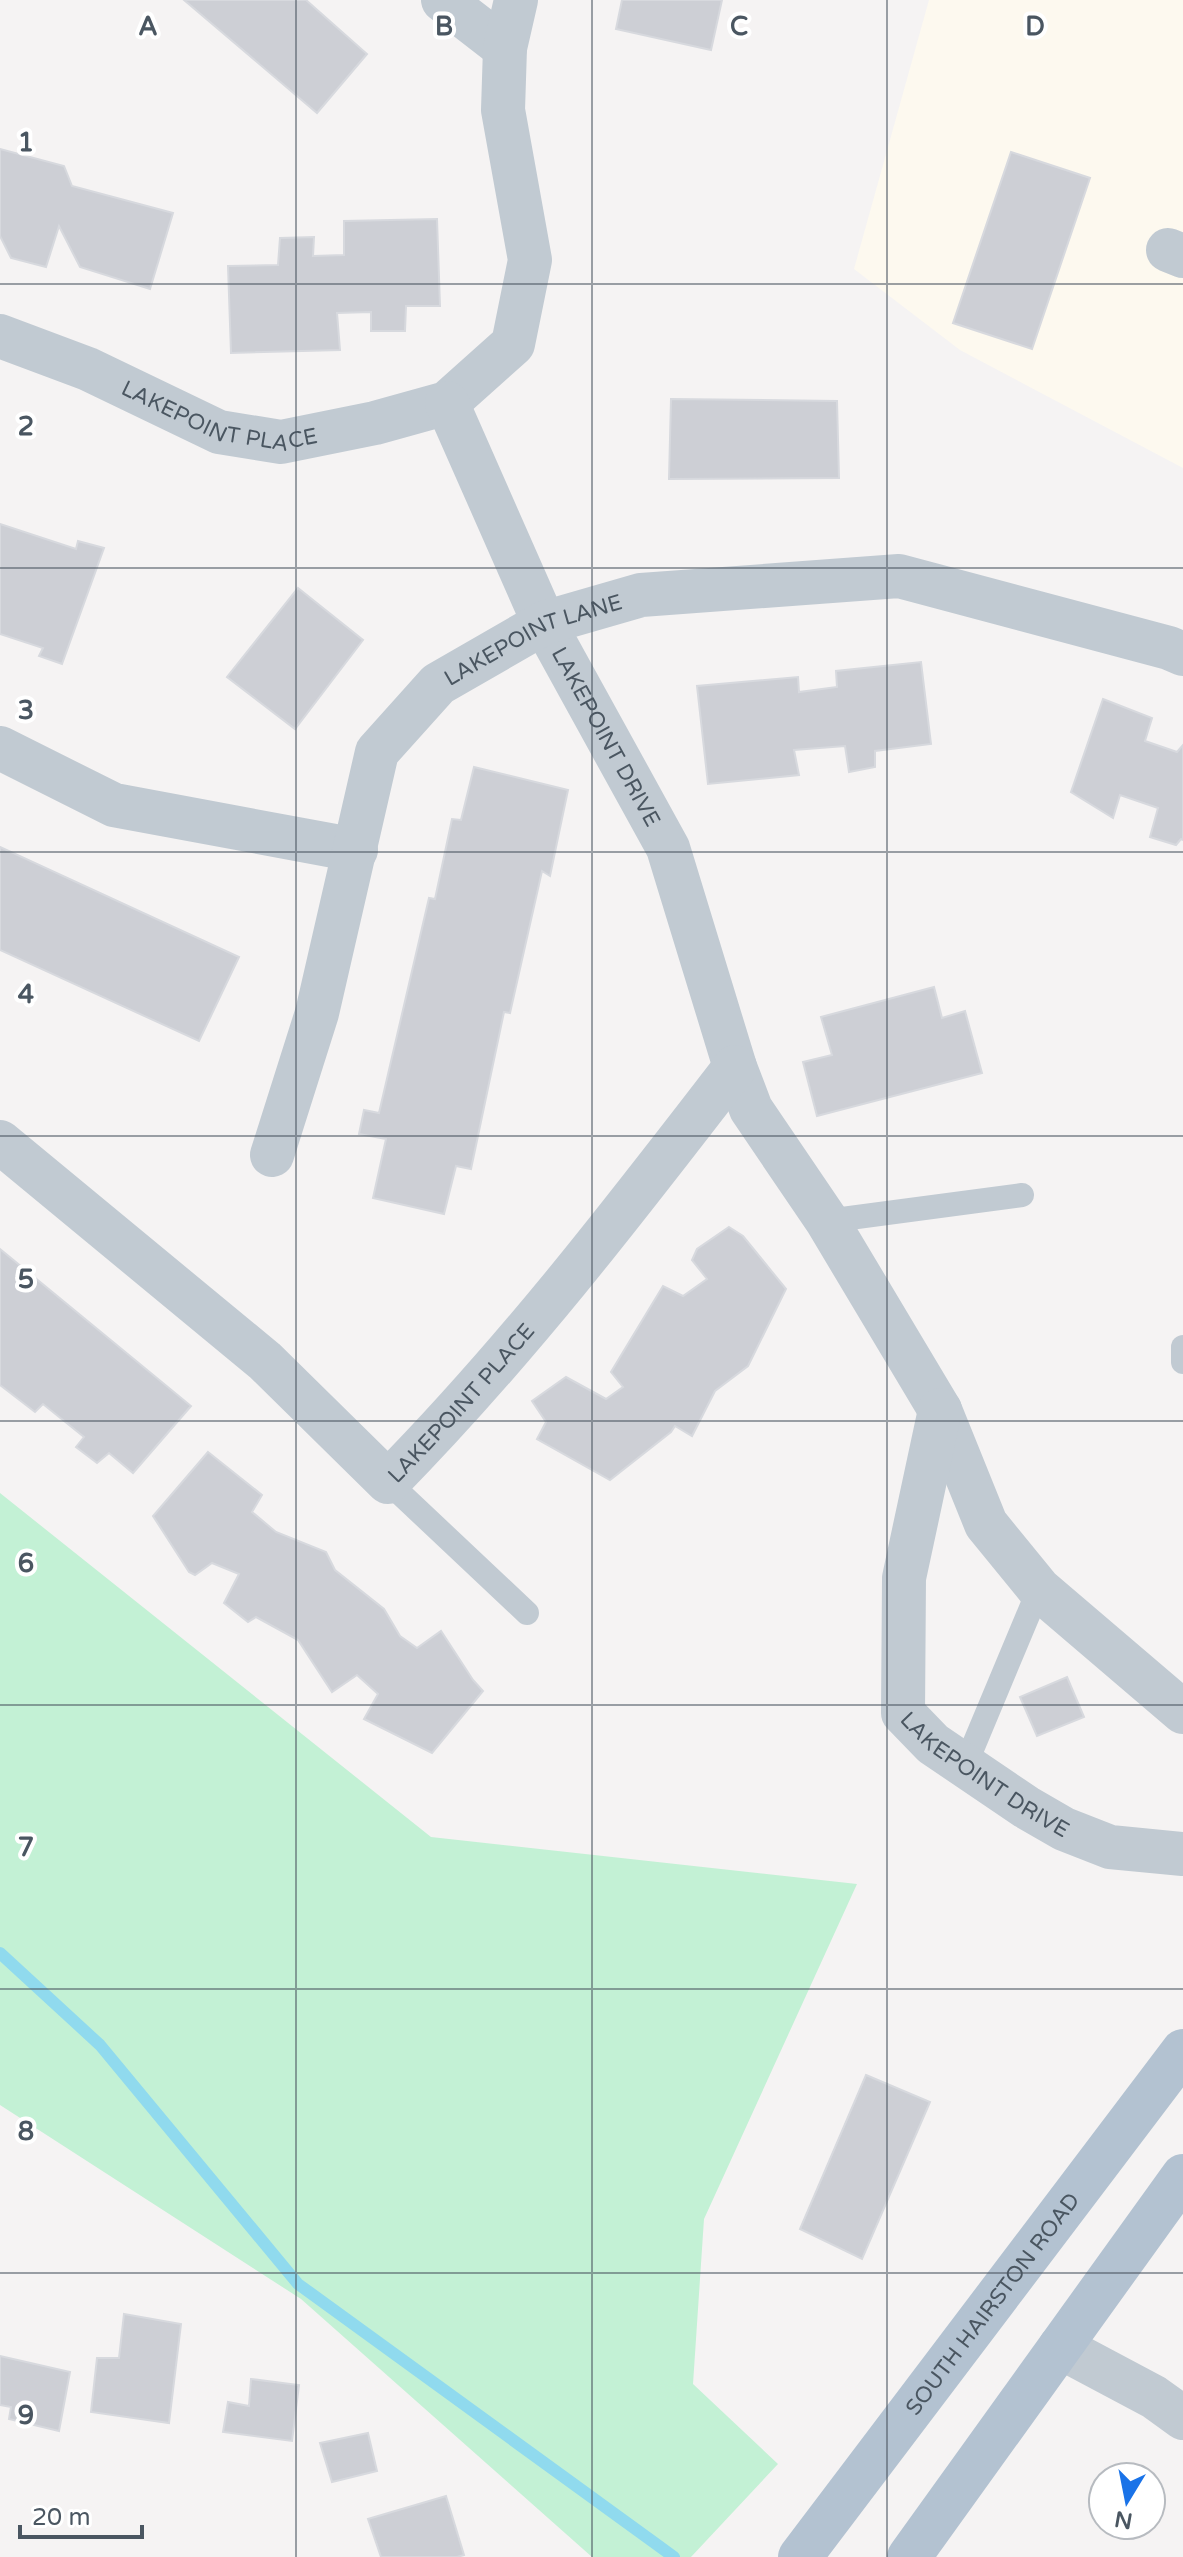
<svg xmlns="http://www.w3.org/2000/svg" width="1183" height="2557" font-family="'Varela Round',sans-serif">
<style>
.commercial{fill:#fdf9ef}
.green{fill:#c3f1d5}
.lines{fill:none;stroke-linecap:round;stroke-linejoin:round}
.stream{stroke:#90daee;stroke-width:12}
.building{fill:#cdcfd5;stroke:#d7d9de;stroke-width:2}
.service{stroke:#c1cad2;stroke-width:24}
.minor{stroke:#c1cad2;stroke-width:44}
.primary{stroke:#b3c2d1;stroke-width:44}
.grid{fill:none;stroke:#4a5661;stroke-width:2;stroke-opacity:0.55}
.labels{text-anchor:middle;stroke-width:8;stroke-linejoin:round;paint-order:stroke}
.street-label{font-size:22px;fill:#4a5661;stroke:#fff}
.grid-label{font-size:26px;text-anchor:middle;font-weight:bold;fill:#4a5661;stroke:#fff;stroke-width:8;stroke-linejoin:round;paint-order:stroke}
</style>
<rect width="100%" height="100%" fill="#f5f3f3"/>
<path class="commercial" d="M929,0h254v468l-223,-118 -106,-81z"/>
<path class="green" d="M0,1493l431,344 426,47 -153,335 -11,165 85,80 -87,93h-99l-291,-258 -301,-194z"/>
<g class="lines">
<path class="stream" d="M0,1953l100,92 198,239 376,273"/>
</g>
<g class="building">
<path d="M184,0h122l61,54 -50,59z"/>
<path d="M622,0h100l-11,50 -95,-21z"/>
<path d="M0,149l64,17 8,20 101,27 -23,76 -70,-22 -21,-41 -13,41 -35,-9 -11,-22z"/>
<path d="M1011,152l79,26 -58,171 -79,-26z"/>
<path d="M437,219l3,87h-34l-1,25h-34v-19l-34,1 3,37 -109,3 -3,-87 50,-1 2,-27 34,-1 -1,19 31,-1v-34z"/>
<path d="M671,399l166,2 2,77 -170,1z"/>
<path d="M0,524l76,25 2,-8 26,7 -42,116 -23,-8 4,-8 -43,-14z"/>
<path d="M298,588l65,52 -68,89 -68,-52z"/>
<path d="M921,662l10,82 -56,7v16l-26,5 -4,-26 -51,4 5,25 -91,9 -11,-98 101,-9 1,15 38,-5 -1,-16z"/>
<path d="M1103,699l49,19 -7,23 32,11 6,-7v95l-2,-1 -5,6 -26,-8 8,-29 -38,-13 -7,23 -42,-26z"/>
<path d="M474,767l94,23 -18,86 -8,-5 -32,142 -6,-1 -33,157 -15,-3 -12,48 -71,-16 13,-59 -27,-5 5,-24 15,3 50,-215 6,1 17,-80 9,1z"/>
<path d="M0,847l239,110 -40,84 -199,-91z"/>
<path d="M934,987l8,31 23,-7 17,62 -165,43 -14,-54 29,-7 -11,-38z"/>
<path d="M729,1227l14,9 43,53 -38,77 -33,25 -23,45 -17,-10 -4,6 -61,48 -73,-41 9,-17 -14,-21 34,-24 40,22 17,-12 -12,-15 52,-86 20,10 24,-17 -15,-19 5,-11z"/>
<path d="M0,1249l191,157 -58,67 -24,-20 -12,10 -21,-16 8,-10 -41,-33 -8,8 -35,-27z"/>
<path d="M208,1452l54,43 -10,17 24,20 50,20 9,18 49,39 16,27 17,12 24,-17 32,49 10,11 -51,62 -68,-34 14,-25 -21,-19 -25,17 -34,-52 -42,-23 -8,5 -24,-19 15,-29 -27,-11 -17,12 -6,-3 -36,-56z"/>
<path d="M1067,1677l17,40 -47,19 -17,-39z"/>
<path d="M866,2075l64,27 -68,157 -62,-30z"/>
<path d="M124,2314l57,10 -12,99 -78,-11 6,-54h22z"/>
<path d="M0,2356l70,16 -11,59 -50,-12 2,-12 -11,-2z"/>
<path d="M251,2379l48,6 -7,56 -69,-9 5,-30 21,4z"/>
<path d="M368,2433l9,38 -45,11 -12,-39z"/>
<path d="M446,2496l18,59 -7,2h-76l-13,-38z"/>
</g>
<g class="lines">
<g class="service">
<path d="M827,1221l195,-26"/>
<path d="M1183,1347v15"/>
<path d="M388,1482l139,131"/>
<path d="M965,1766l74,-177"/>
</g>
<g class="minor">
<path d="M443,0l62,48"/>
<path d="M1168,250l15,6"/>
<path id="s1" d="M0,336l88,33 131,63 62,10 94,-19 72,-20 66,-59 17,-84 -27,-150 2,-62 11,-48"/>
<path id="s2" d="M447,403l97,220 124,225 67,219 16,42 76,112 113,189 46,114 53,65 144,123"/>
<path d="M0,748l114,57 242,45"/>
<path id="s3" d="M0,1142l265,219 123,121c127,-129 237,-272 347,-415"/>
<path id="s4" d="M272,1155l45,-142 60,-261 61,-68 106,-61 97,-28 258,-19 270,72 14,6"/>
<path id="s5" d="M940,1410l-36,168 -1,135 30,31 93,63 38,22 46,18 73,7"/>
<path d="M1060,2347l94,50 29,21"/>
</g>
<g class="primary">
<path id="s6" d="M800,2557l383,-506"/>
<path d="M909,2557l274,-381"/>
</g>
</g>
<path class="grid" d="M296,0v2557M592,0v2557M887,0v2557M0,284h1183M0,568h1183M0,852h1183M0,1136h1183M0,1421h1183M0,1705h1183M0,1989h1183M0,2273h1183"/>
<g class="labels">
<g class="street-label">
<text dy="8" stroke="none"><textPath href="#s1" startOffset="236">LAKEPOINT PLACE</textPath></text>
<text dy="8" stroke="none"><textPath href="#s4" startOffset="614">LAKEPOINT LANE</textPath></text>
<text dy="8" stroke="none"><textPath href="#s2" startOffset="370">LAKEPOINT DRIVE</textPath></text>
<text dy="8" stroke="none"><textPath href="#s3" startOffset="624">LAKEPOINT PLACE</textPath></text>
<text dy="8" stroke="none"><textPath href="#s5" startOffset="410">LAKEPOINT DRIVE</textPath></text>
<text dy="8" stroke="none"><textPath href="#s6" startOffset="318">SOUTH HAIRSTON ROAD</textPath></text>
</g>
</g>
<g class="grid-label">
<text x="148" y="35">A</text>
<text x="444" y="35">B</text>
<text x="739" y="35">C</text>
<text x="1035" y="35">D</text>
<text x="26" y="151">1</text>
<text x="26" y="435">2</text>
<text x="26" y="719">3</text>
<text x="26" y="1003">4</text>
<text x="26" y="1288">5</text>
<text x="26" y="1572">6</text>
<text x="26" y="1856">7</text>
<text x="26" y="2140">8</text>
<text x="26" y="2424">9</text>
</g>
<g transform="translate(1127 2501) rotate(190)"><circle r="38" fill="#ffffff" stroke="#b7bbc0" stroke-width="2"/>
<path d="M0-6L14 30L0 20L-14 30Z" fill="#1a73e8"/>
<text y="-12" font-size="22" font-weight="bold" text-anchor="middle" fill="#4a5661">N</text>
</g>
<path d="M20 2525v12h122v-12" fill="none" stroke="#4a5661" stroke-width="4"/>
<text x="32" y="2525" font-size="24" fill="#4a5661" stroke="#ffffff" stroke-width="6" paint-order="stroke">20 m</text>
</svg>
